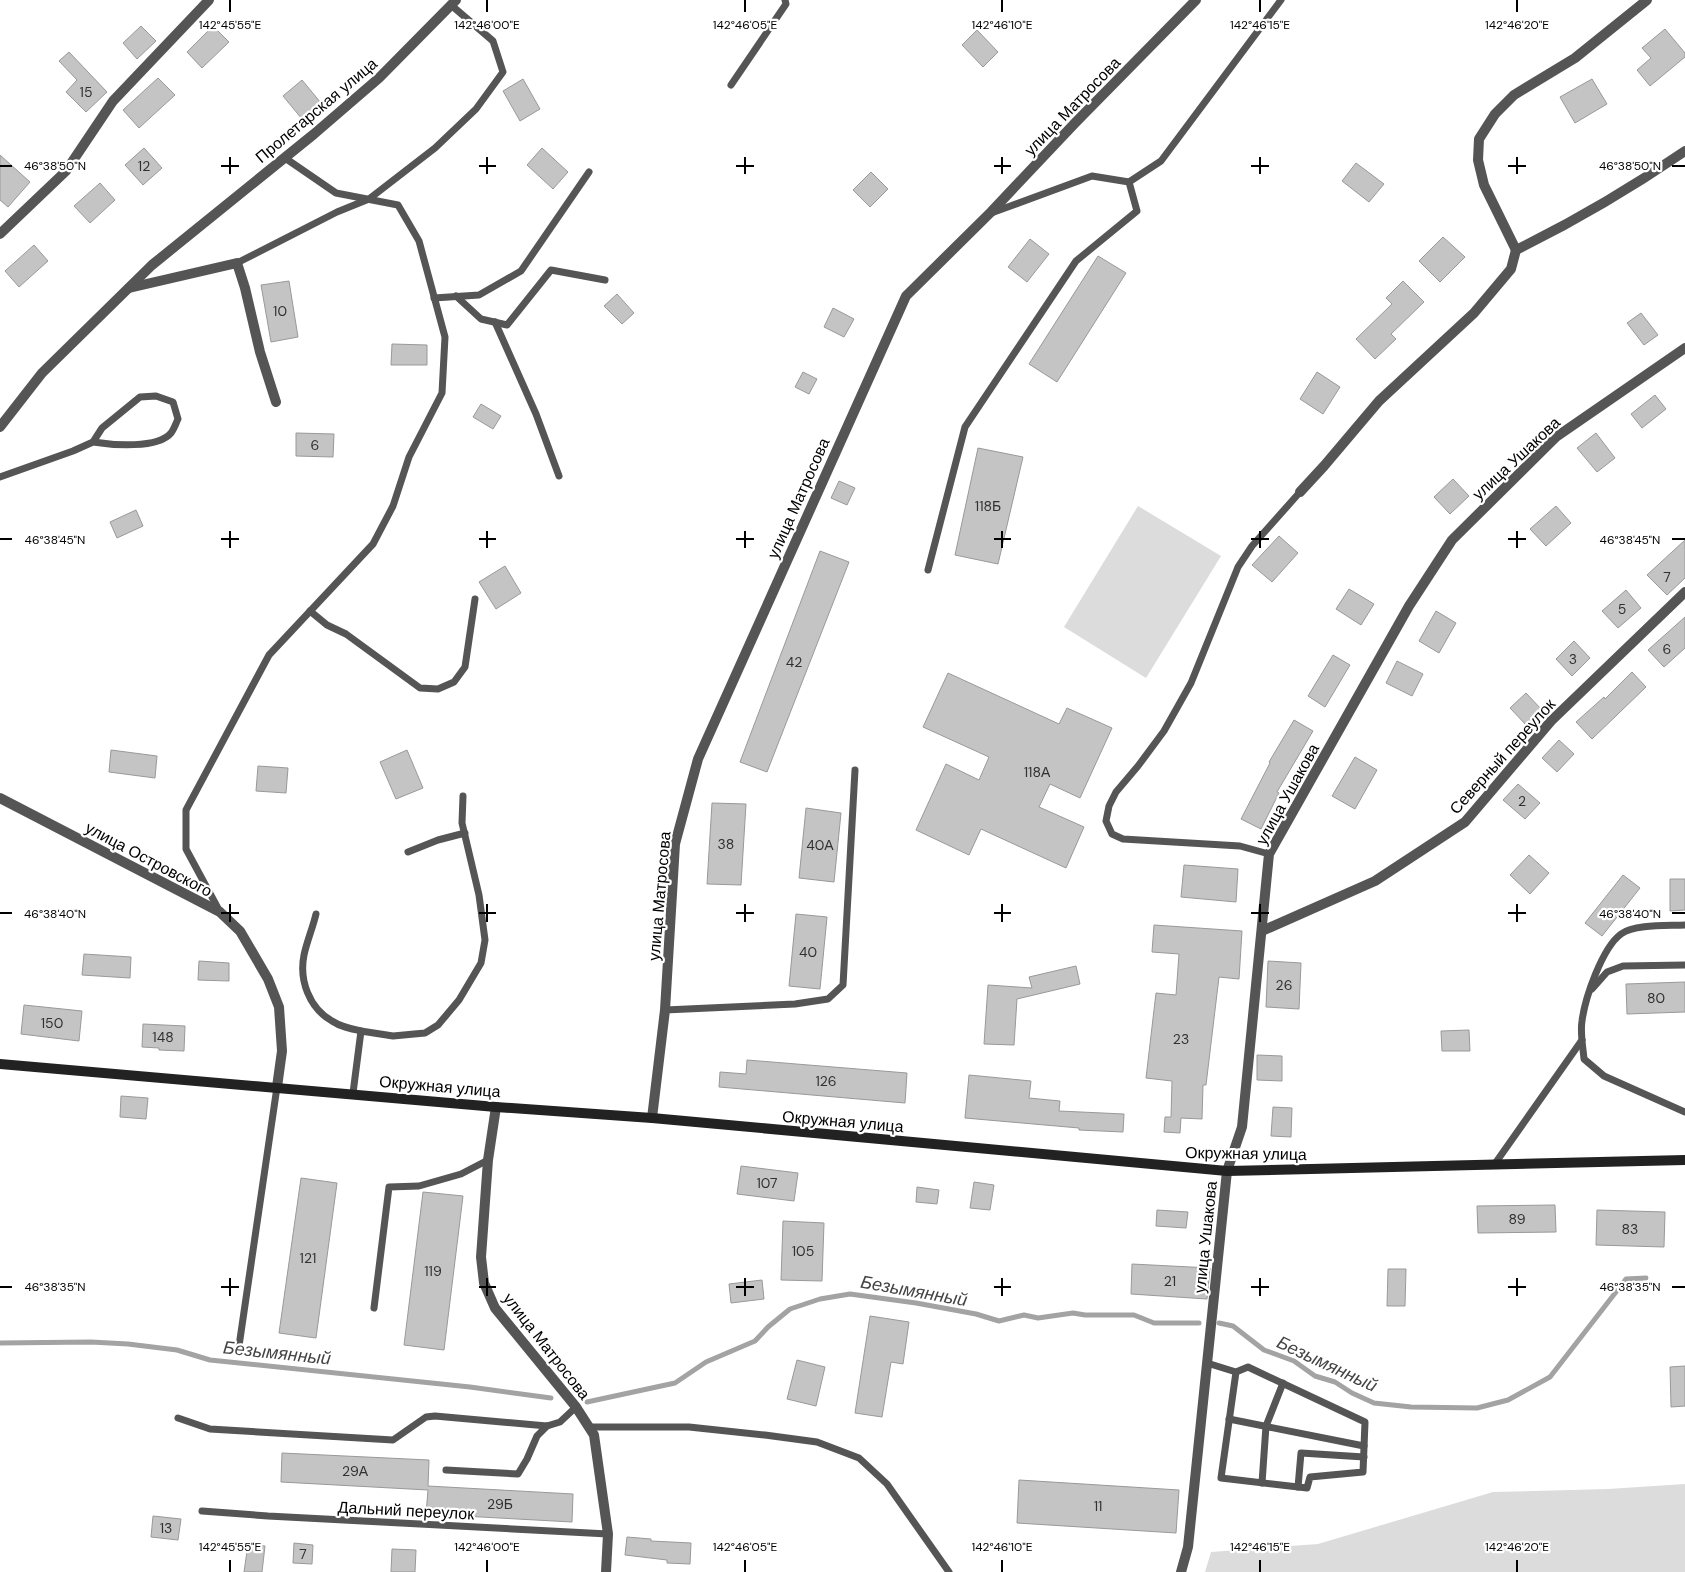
<svg xmlns="http://www.w3.org/2000/svg" width="1685" height="1572" font-family="'DM Sans',sans-serif">
<style>
.green{fill:#dcdcdc}
.lines{fill:none;stroke-linecap:round;stroke-linejoin:round}
.stream{stroke:#a3a3a3;stroke-width:5}
.building{fill:#c4c4c4;stroke:#999}
.lane{stroke:#555;stroke-width:7}
.street{stroke:#555;stroke-width:10}
.secondary{stroke:#222;stroke-width:10}
.ticks{fill:none;stroke:#000;stroke-width:2}
.labels{text-anchor:middle;stroke-width:4.5;stroke-linejoin:round;paint-order:stroke}
.number-label{font-size:14px;fill:#313131}
.street-label{font-size:16px;fill:#000;stroke:#fff}
.water-label{font-size:18px;font-style:italic;fill:#444;stroke:#fff}
.ticks-label{font-size:12px;text-anchor:middle;fill:#000;stroke:#fff;stroke-width:4.5;stroke-linejoin:round;paint-order:stroke}
</style>
<rect width="100%" height="100%" fill="#fff"/>
<g class="green">
<path d="M1138,506l83,50 -75,122 -82,-51z"/>
<path d="M1685,1484v88h-480l6,-20 107,-8 175,-52 115,-3z"/>
</g>
<g class="lines">
<g class="stream">
<path d="M1219,1323l14,3 31,24 30,11 21,15 20,6 17,11 22,10 37,4 66,1 31,-8 42,-23 76,-98 20,-1"/>
<path d="M0,1343l91,-1 37,2 49,6 33,10 260,27 81,11"/>
<path d="M587,1402l88,-19 31,-21 49,-21 13,-14 22,-18 30,-10 30,-5 66,9 60,11 23,7 25,-6 14,3 35,-5 12,2h49l20,8h45"/>
</g>
</g>
<g class="building">
<path d="M141,26l15,15 -19,18 -14,-16z"/>
<path d="M213,26l16,16 -27,26 -15,-16z"/>
<path d="M1665,29l20,24v4l-35,29 -13,-16 14,-12 -9,-10z"/>
<path d="M977,30l21,22 -15,15 -21,-22z"/>
<path d="M69,52l38,40 -21,20 -20,-20 11,-12 -18,-19z"/>
<path d="M158,78l17,17 -36,33 -16,-18z"/>
<path d="M523,79l17,30 -20,12 -17,-30z"/>
<path d="M1592,79l15,25 -32,19 -15,-26z"/>
<path d="M302,80l19,23 -19,16 -19,-23z"/>
<path d="M144,148l18,20 -19,17 -18,-20z"/>
<path d="M542,148l26,24 -15,17 -26,-24z"/>
<path d="M0,155l30,27 -22,25 -8,-7z"/>
<path d="M1356,163l28,21 -15,18 -27,-21z"/>
<path d="M871,172l17,17 -18,18 -17,-17z"/>
<path d="M100,183l15,17 -25,23 -16,-17z"/>
<path d="M1443,237l22,20 -25,25 -21,-21z"/>
<path d="M1030,239l19,15 -22,28 -19,-15z"/>
<path d="M34,245l14,16 -29,26 -14,-16z"/>
<path d="M1098,256l28,17 -69,109 -28,-18z"/>
<path d="M289,281l9,56 -27,5 -10,-57z"/>
<path d="M1403,281l21,21 -33,32 5,5 -21,20 -19,-20 36,-35 -6,-6z"/>
<path d="M617,294l17,19 -12,11 -18,-18z"/>
<path d="M833,308l21,11 -10,18 -20,-10z"/>
<path d="M1641,313l17,22 -14,10 -17,-22z"/>
<path d="M392,344l35,1v20h-36z"/>
<path d="M803,372l14,7 -8,15 -14,-7z"/>
<path d="M1317,372l23,15 -17,27 -23,-15z"/>
<path d="M1655,395l11,14 -24,19 -11,-14z"/>
<path d="M481,404l20,12 -8,13 -20,-12z"/>
<path d="M296,433l38,1 -1,23 -37,-1z"/>
<path d="M1596,433l19,25 -18,14 -20,-24z"/>
<path d="M978,448l45,9 -25,107 -43,-9z"/>
<path d="M1453,479l16,17 -19,18 -16,-17z"/>
<path d="M839,481l16,7 -8,17 -16,-7z"/>
<path d="M1556,506l15,17 -25,23 -16,-17z"/>
<path d="M136,510l7,16 -26,12 -7,-16z"/>
<path d="M1279,536l19,17 -26,29 -20,-17z"/>
<path d="M1685,540v38l-18,17 -20,-20z"/>
<path d="M820,551l29,11 -82,210 -27,-10z"/>
<path d="M505,566l16,27 -25,16 -17,-27z"/>
<path d="M1349,589l25,15 -13,21 -25,-16z"/>
<path d="M1626,590l15,18 -23,20 -16,-17z"/>
<path d="M1436,611l20,12 -17,30 -20,-12z"/>
<path d="M1685,617v31l-21,19 -16,-17z"/>
<path d="M1574,641l16,17 -18,18 -16,-17z"/>
<path d="M1333,655l17,10 -25,42 -17,-11z"/>
<path d="M1397,661l26,13 -11,22 -26,-13z"/>
<path d="M1632,672l14,15 -54,52 -16,-17 28,-25 1,2z"/>
<path d="M948,673l111,51 8,-16 45,20 -32,70 -30,-14 -11,23 45,20 -18,41 -85,-39 -12,26 -53,-25 30,-66 33,16 10,-23 -66,-30z"/>
<path d="M1526,693l16,17 -16,15 -16,-17z"/>
<path d="M1294,720l19,11 -36,61 2,1 -18,36 -20,-10 29,-56 -1,-1z"/>
<path d="M1559,740l15,14 -17,18 -15,-14z"/>
<path d="M111,750l46,6 -2,22 -46,-6z"/>
<path d="M407,750l16,38 -27,11 -16,-37z"/>
<path d="M1355,757l22,13 -22,39 -23,-13z"/>
<path d="M258,766l30,2 -2,25 -30,-2z"/>
<path d="M1518,784l22,19 -15,16 -22,-19z"/>
<path d="M712,803l34,1 -5,81 -34,-1z"/>
<path d="M806,808l35,5 -7,69 -35,-4z"/>
<path d="M1529,855l20,18 -19,21 -20,-19z"/>
<path d="M1184,865l54,4 -2,33 -55,-5z"/>
<path d="M1623,875l17,13 -38,48 -17,-13z"/>
<path d="M1670,879h15v31l-15,1z"/>
<path d="M796,914l31,3 -7,72 -31,-3z"/>
<path d="M1154,925l88,6 -3,48 -20,-2 -13,108h-3l-1,34 -21,-1 -1,15 -16,-1 1,-15h6l1,-36 -26,-3 10,-85 20,2 3,-41 -27,-2z"/>
<path d="M84,954l47,3 -1,21 -48,-3z"/>
<path d="M199,961l30,2v18l-31,-1z"/>
<path d="M1268,961l33,2 -2,46 -33,-2z"/>
<path d="M1076,966l4,18 -63,15 -3,46 -30,-1 4,-59 44,3 -3,-11z"/>
<path d="M1685,982v30l-58,2 -1,-30z"/>
<path d="M24,1005l58,6 -3,30 -58,-7z"/>
<path d="M143,1024l42,2 -1,25 -25,-1v-2l-17,-1z"/>
<path d="M1469,1030l1,21h-28l-1,-20z"/>
<path d="M1257,1055l25,1v25l-25,-1z"/>
<path d="M747,1060l160,13 -2,30 -186,-16 1,-15 26,2z"/>
<path d="M969,1075l62,6 -2,17 31,3 -1,10 65,3 -1,18 -44,-2v-2l-114,-10z"/>
<path d="M121,1096l27,2 -2,21 -26,-2z"/>
<path d="M1273,1107l19,1 -1,29 -20,-1z"/>
<path d="M741,1166l57,7 -4,28 -57,-7z"/>
<path d="M301,1178l36,5 -21,155 -37,-5z"/>
<path d="M974,1182l20,3 -4,25 -20,-2z"/>
<path d="M917,1187l22,3 -2,14 -21,-2z"/>
<path d="M423,1192l40,4 -19,154 -40,-5z"/>
<path d="M1555,1205l1,27 -78,1 -1,-27z"/>
<path d="M1157,1210l31,2 -2,16 -30,-2z"/>
<path d="M1597,1210l68,2 -1,35 -68,-2z"/>
<path d="M783,1221l41,2 -2,58 -41,-1z"/>
<path d="M1132,1264l78,4 -3,31 -76,-5z"/>
<path d="M1388,1269h18l-1,37h-18z"/>
<path d="M762,1280l2,19 -33,4 -2,-19z"/>
<path d="M870,1316l39,6 -6,42 -12,-2 -9,55 -27,-4z"/>
<path d="M797,1360l28,7 -9,39 -29,-7z"/>
<path d="M1685,1366v40l-14,1 -1,-40z"/>
<path d="M282,1453l147,7 -1,26 145,8 -1,28 -146,-8 2,-24 -147,-8z"/>
<path d="M1019,1480l160,10 -3,43 -159,-10z"/>
<path d="M153,1516l28,3 -3,21 -27,-3z"/>
<path d="M627,1537l24,2v2l40,2 -1,21 -23,-1v-3l-42,-5z"/>
<path d="M294,1543l19,2 -1,19 -19,-1z"/>
<path d="M248,1544l17,2 -3,26h-18z"/>
<path d="M392,1549l24,1 -1,22h-24z"/>
</g>
<g class="lines">
<g class="lane">
<path d="M731,85l55,-81 -1,-4"/>
<path d="M1129,182l32,-21 120,-161"/>
<path d="M237,263l100,-51 32,-13 66,-51 41,-39 27,-37 -10,-31 -42,-36"/>
<path d="M456,296l25,23 26,6 44,-55 54,10"/>
<path d="M434,298l45,-3 42,-24 68,-99"/>
<path d="M495,322l41,92 23,62"/>
<path d="M0,477l73,-26 20,-9 9,-14 38,-31 16,-1 17,6 5,17c-2,4 -4,10 -7,14 -13,16 -59,12 -78,9"/>
<path d="M928,570l37,-143 111,-166 61,-50 -8,-29 -37,-6 -98,36"/>
<path d="M310,611l17,14 19,9 74,54 18,1 16,-7 11,-15 10,-68"/>
<path d="M408,852l30,-12 27,-7"/>
<path d="M1269,854l-29,-8 -117,-7 -11,-5 -6,-13 3,-15 7,-14 22,-26 26,-35 27,-48 47,-116 14,-21 48,-54"/>
<path d="M220,912l-34,-63v-39l83,-155 104,-111 20,-38 16,-49 33,-64 3,-56 -26,-96 -21,-36 -62,-12 -51,-35"/>
<path d="M316,914c-3,13 -9,27 -12,41 -5,25 5,53 28,66 9,6 19,8 29,10"/>
<path d="M1685,925c-17,1 -50,-1 -64,9 -19,14 -36,64 -39,87 -2,12 1,26 2,38l20,17 81,36"/>
<path d="M1592,989l15,-17 16,-6 62,-1"/>
<path d="M665,1010l130,-6 33,-5 15,-14 12,-215"/>
<path d="M353,1093l8,-62 32,5 32,-3 13,-8 21,-25 22,-37 4,-23 -6,-45 -17,-72 1,-27"/>
<path d="M1494,1165l88,-125"/>
<path d="M374,1308l15,-121 30,-1 42,-12 27,-14"/>
<path d="M239,1346l38,-259"/>
<path d="M1207,1363l29,9 12,-5 117,55 -2,50 -53,5 -3,11 -86,-10 15,-106"/>
<path d="M178,1418l32,11 183,11 33,-23 9,-1 112,10 13,-4 16,-15"/>
<path d="M1229,1419l135,27"/>
<path d="M588,1427h101l76,8 52,7 42,16 28,26 62,88"/>
<path d="M446,1470l72,4 9,-15 10,-23 10,-10"/>
<path d="M1262,1483l4,-57 17,-43"/>
<path d="M1298,1487l3,-34 63,4"/>
<path d="M202,1511l66,5 340,18"/>
</g>
<g class="street">
<path d="M0,234l66,-63 47,-70 96,-101"/>
<path d="M1516,250l-32,-65 -6,-25 1,-21 16,-25 19,-19 61,-37 72,-58"/>
<path d="M129,288l108,-25 8,25 15,64 16,50"/>
<path d="M0,427l42,-54 110,-108 162,-131 65,-56 77,-78"/>
<path d="M1300,492l24,-26 55,-65 95,-88 37,-44 5,-19c59,-29 115,-62 169,-99"/>
<path d="M0,798l220,114 20,19 28,48 11,28 3,44 -5,36"/>
<path d="M1262,931l113,-50 90,-59 86,-101 134,-129"/>
<path d="M496,1107l-8,53 -7,97 3,26 11,25 81,99 18,28 14,99 -2,38"/>
<path d="M652,1118l13,-108 10,-166 23,-85 208,-463 85,-84 84,-89 121,-123"/>
<path d="M1181,1572l7,-25 39,-376 15,-44 27,-273 140,-248 43,-66 104,-103 129,-89"/>
</g>
<path class="secondary" d="M0,1064l496,43 156,11 575,53 458,-11"/>
</g>
<path class="ticks" d="M230,0v12M487,0v12M745,0v12M1002,0v12M1260,0v12M1517,0v12M230,157v17M487,157v17M745,157v17M1002,157v17M1260,157v17M1517,157v17M0,166h12M221,166h18M479,166h17M736,166h18M994,166h17M1251,166h18M1508,166h18M1672,166h13M230,531v17M487,531v17M745,531v17M1002,531v17M1260,531v17M1517,531v17M0,539h12M221,539h18M479,539h17M736,539h18M994,539h17M1251,539h18M1508,539h18M1672,539h13M230,904v18M487,904v18M745,904v18M1002,904v18M1260,904v18M1517,904v18M0,913h12M221,913h18M479,913h17M736,913h18M994,913h17M1251,913h18M1508,913h18M1672,913h13M230,1278v18M487,1278v18M745,1278v18M1002,1278v18M1260,1278v18M1517,1278v18M0,1287h12M221,1287h18M479,1287h17M736,1287h18M994,1287h17M1251,1287h18M1508,1287h18M1672,1287h13M230,1560v12M487,1560v12M745,1560v12M1002,1560v12M1260,1560v12M1517,1560v12"/>
<g class="labels">
<g class="number-label">
<text x="86" y="97">15</text>
<text x="144" y="171">12</text>
<text x="280" y="316">10</text>
<text x="315" y="450">6</text>
<text x="988" y="511">118Б</text>
<text x="1667" y="582">7</text>
<text x="1622" y="614">5</text>
<text x="1667" y="654">6</text>
<text x="1573" y="664">3</text>
<text x="794" y="667">42</text>
<text x="1037" y="777">118А</text>
<text x="1522" y="806">2</text>
<text x="726" y="849">38</text>
<text x="820" y="850">40А</text>
<text x="808" y="957">40</text>
<text x="1284" y="990">26</text>
<text x="1656" y="1003">80</text>
<text x="52" y="1028">150</text>
<text x="163" y="1042">148</text>
<text x="1181" y="1044">23</text>
<text x="826" y="1086">126</text>
<text x="767" y="1188">107</text>
<text x="1517" y="1224">89</text>
<text x="1630" y="1234">83</text>
<text x="803" y="1256">105</text>
<text x="308" y="1263">121</text>
<text x="433" y="1276">119</text>
<text x="1170" y="1286">21</text>
<text x="355" y="1476">29А</text>
<text x="500" y="1509">29Б</text>
<text x="1098" y="1511">11</text>
<text x="166" y="1533">13</text>
<text x="303" y="1559">7</text>
</g>
<g class="street-label">
<text transform="translate(1072 106) rotate(-46)" y="6">улица Матросова</text>
<text transform="translate(316 110) rotate(-40)" y="6">Пролетарская улица</text>
<text transform="translate(1516 458) rotate(-43)" y="6">улица Ушакова</text>
<text transform="translate(798 498) rotate(-66)" y="6">улица Матросова</text>
<text transform="translate(1502 756) rotate(-48)" y="6">Северный переулок</text>
<text transform="translate(1287 794) rotate(-61)" y="6">улица Ушакова</text>
<text transform="translate(149 859) rotate(28)" y="6">улица Островского</text>
<text transform="translate(659 896) rotate(-85)" y="6">улица Матросова</text>
<text transform="translate(440 1086) rotate(5)" y="6">Окружная улица</text>
<text transform="translate(843 1121) rotate(5)" y="6">Окружная улица</text>
<text transform="translate(1246 1153) rotate(1)" y="6">Окружная улица</text>
<text transform="translate(1205 1237) rotate(-84)" y="6">улица Ушакова</text>
<text transform="translate(547 1346) rotate(52)" y="6">улица Матросова</text>
<text transform="translate(406 1510) rotate(3)" y="6">Дальний переулок</text>
</g>
<g class="water-label">
<text transform="translate(914 1291) rotate(10)" y="6">Безымянный</text>
<text transform="translate(277 1353) rotate(6)" y="6">Безымянный</text>
<text transform="translate(1327 1364) rotate(25)" y="6">Безымянный</text>
</g>
</g>
<g class="ticks-label">
<text x="230" y="29">142°45'55"E</text>
<text x="487" y="29">142°46'00"E</text>
<text x="745" y="29">142°46'05"E</text>
<text x="1002" y="29">142°46'10"E</text>
<text x="1260" y="29">142°46'15"E</text>
<text x="1517" y="29">142°46'20"E</text>
<text x="55" y="170">46°38'50"N</text>
<text x="1630" y="170">46°38'50"N</text>
<text x="55" y="544">46°38'45"N</text>
<text x="1630" y="544">46°38'45"N</text>
<text x="55" y="918">46°38'40"N</text>
<text x="1630" y="918">46°38'40"N</text>
<text x="55" y="1291">46°38'35"N</text>
<text x="1630" y="1291">46°38'35"N</text>
<text x="230" y="1551">142°45'55"E</text>
<text x="487" y="1551">142°46'00"E</text>
<text x="745" y="1551">142°46'05"E</text>
<text x="1002" y="1551">142°46'10"E</text>
<text x="1260" y="1551">142°46'15"E</text>
<text x="1517" y="1551">142°46'20"E</text>
</g>
</svg>
